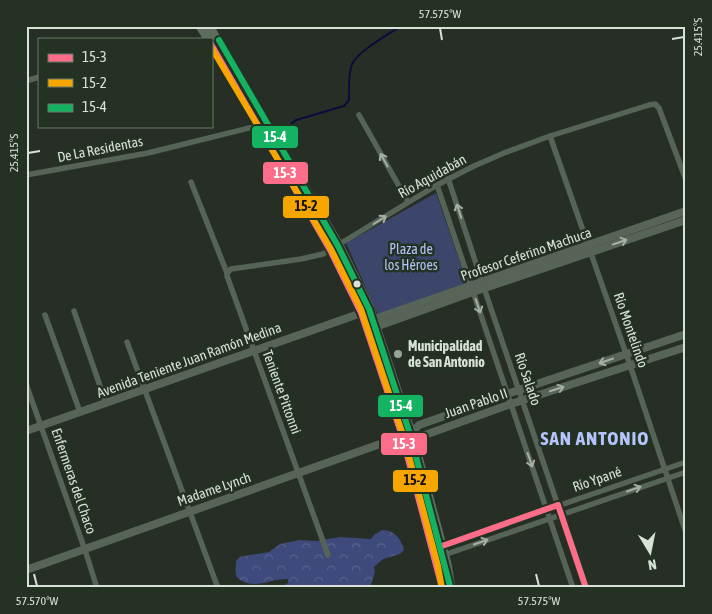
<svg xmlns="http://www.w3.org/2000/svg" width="712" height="614" font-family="'Asap Condensed',sans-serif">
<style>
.forest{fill:url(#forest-crowns)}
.park{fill:#3c466b}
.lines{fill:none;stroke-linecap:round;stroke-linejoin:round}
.stream{stroke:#0c0b3c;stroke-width:2}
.street{stroke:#566457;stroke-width:5.5}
.secondary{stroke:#576558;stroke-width:8}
.primary{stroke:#5d6d5d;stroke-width:9}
.bus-1-casing{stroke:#233223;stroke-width:10}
.bus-2-casing{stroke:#233223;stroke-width:10}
.bus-3-casing{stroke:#233223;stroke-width:10}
.bus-1{stroke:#fb6d88;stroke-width:6}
.bus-2{stroke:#f7a600;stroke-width:6}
.bus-3{stroke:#13b361;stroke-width:6}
.oneway{stroke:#a4b0a4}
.oneway2{stroke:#a4b0a5}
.ticks{fill:none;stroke:#d8e2d8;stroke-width:2}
.bus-dot{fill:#d8e2d8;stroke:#233223;stroke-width:2}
.poi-dot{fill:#9aa39a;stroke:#233223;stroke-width:2}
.labels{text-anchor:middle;stroke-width:5;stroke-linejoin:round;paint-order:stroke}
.street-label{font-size:14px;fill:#d8e2d8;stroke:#233223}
.park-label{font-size:14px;fill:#b4c3f8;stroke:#233223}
.poi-label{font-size:14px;font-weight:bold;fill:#d8e2d8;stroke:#233223;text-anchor:start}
.district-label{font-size:19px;font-weight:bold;letter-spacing:1px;fill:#b5c4fc;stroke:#233223}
.line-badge{stroke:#233223;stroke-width:2}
.badge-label{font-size:14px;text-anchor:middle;font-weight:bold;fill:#fff}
.pale-badge-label{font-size:14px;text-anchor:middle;font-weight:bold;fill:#111}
.neatline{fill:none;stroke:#d8e2d8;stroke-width:2}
.ticks-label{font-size:12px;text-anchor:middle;fill:#d8e2d8}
</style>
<defs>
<pattern id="forest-crowns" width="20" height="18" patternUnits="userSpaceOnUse" patternTransform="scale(1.25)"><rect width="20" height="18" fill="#3d4a7b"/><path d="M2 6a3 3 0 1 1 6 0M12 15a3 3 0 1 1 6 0" fill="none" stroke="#58648d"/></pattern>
</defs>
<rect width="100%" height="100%" fill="#262e26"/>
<path class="forest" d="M382,530c13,0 19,9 22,20l-4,4 -17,5 -9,8 1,5 -5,16h-92l10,-5v-4c-15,-1 -29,9 -44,3 -4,-2 -8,-4 -8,-8 -1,-4 0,-9 0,-13l4,-4 4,-1 25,-4 11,-8 19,-4 18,1 23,-4 31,2 3,-4z"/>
<path class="park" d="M436,193l31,90 -89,32 -32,-72z"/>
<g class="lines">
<path class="stream" d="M282,131l14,-11 48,-14 5,-6c0,-12 -1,-25 3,-36 6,-13 37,-30 49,-38"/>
<g class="street">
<path d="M26,81l13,-4"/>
<path d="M359,115l49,87"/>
<path d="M550,136l80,229 56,168"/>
<path d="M26,175l122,-22 113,-28"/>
<path d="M448,178l36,110 102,300"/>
<path d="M191,182l36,91v3l101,279"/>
<path d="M437,185l136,403"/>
<path d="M227,273l4,-4 70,-10 22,-5 114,-69 37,-19 30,-13 46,-17 99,-31 6,-1 4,4 27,72"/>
<path d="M74,311l32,92"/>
<path d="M45,315l35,97"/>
<path d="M127,342l91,246"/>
<path d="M26,384l59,166 12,38"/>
<path d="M432,549l254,-87"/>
<path d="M435,558l251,-86"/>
</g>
<g class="secondary">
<path d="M369,321l317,-110"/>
<path d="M367,330l106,-38 213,-72"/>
<path d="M26,431l344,-121"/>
<path d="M411,433l11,3 89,-32 175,-57"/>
<path d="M26,570l385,-137 8,-8 88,-31 179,-60"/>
</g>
<g class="primary">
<path d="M200,26l8,13"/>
<path d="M209,26l130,219 30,61 44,132 34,126 4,24"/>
<path d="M211,44l119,206 31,63 41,123 40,152"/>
</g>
<defs>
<g id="bus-1">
<path d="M211,44l119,206 31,63 41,123 40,152"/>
<path d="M558,505l28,83"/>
<path d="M442,546l116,-41"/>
</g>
<path id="bus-2" d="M211,47l120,202 30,60 44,132 33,125 4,22"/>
<path id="bus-3" d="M219,40l119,206 31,63 41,125 40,152"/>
</defs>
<use href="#bus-1" class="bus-1-casing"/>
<use href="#bus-2" class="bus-2-casing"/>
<use href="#bus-3" class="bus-3-casing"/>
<use href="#bus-1" class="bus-1"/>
<use href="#bus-2" class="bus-2"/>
<use href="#bus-3" class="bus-3"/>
</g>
<defs><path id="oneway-shaft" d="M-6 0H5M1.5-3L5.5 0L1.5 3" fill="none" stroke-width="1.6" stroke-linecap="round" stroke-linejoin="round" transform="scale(1.25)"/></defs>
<g class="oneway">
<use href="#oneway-shaft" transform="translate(384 160) rotate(-119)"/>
<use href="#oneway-shaft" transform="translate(459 211) rotate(-108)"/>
<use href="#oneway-shaft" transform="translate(380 220) rotate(-32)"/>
<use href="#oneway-shaft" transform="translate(478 306) rotate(71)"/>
<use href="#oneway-shaft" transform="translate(530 460) rotate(71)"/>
<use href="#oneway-shaft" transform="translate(634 489) rotate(-19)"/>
<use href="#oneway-shaft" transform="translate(481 542) rotate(-19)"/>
</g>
<g class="oneway2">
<use href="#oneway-shaft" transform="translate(620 242) rotate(-19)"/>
<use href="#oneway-shaft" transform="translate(606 361) rotate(161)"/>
<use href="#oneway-shaft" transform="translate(557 389) rotate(-18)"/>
</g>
<path class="ticks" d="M440,28l2,12M672,39l12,-2M28,153l12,-2M34,574l3,12M536,574l3,12"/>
<circle class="bus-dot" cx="357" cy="284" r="4.5"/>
<circle class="poi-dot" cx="398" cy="354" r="5"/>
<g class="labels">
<g class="street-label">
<text transform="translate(100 149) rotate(-11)" y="5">De La Residentas</text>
<text transform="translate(432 176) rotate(-29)" y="5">Río Aquidabán</text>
<text transform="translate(526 254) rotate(-19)" y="5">Profesor Ceferino Machuca</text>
<text transform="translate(631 330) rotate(71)" y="5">Río Montelindo</text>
<text transform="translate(189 360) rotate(-20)" y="5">Avenida Teniente Juan Ramón Medina</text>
<text transform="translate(528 379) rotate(71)" y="5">Río Salado</text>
<text transform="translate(282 392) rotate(70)" y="5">Teniente Pittonni</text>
<text transform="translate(476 403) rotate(-19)" y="5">Juan Pablo II</text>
<text transform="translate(597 479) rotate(-19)" y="5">Río Ypané</text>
<text transform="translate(74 481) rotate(71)" y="5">Enfermeras del Chaco</text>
<text transform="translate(214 489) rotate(-19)" y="5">Madame Lynch</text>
</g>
<g class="park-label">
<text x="411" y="254">Plaza de<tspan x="411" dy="16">los Héroes</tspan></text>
</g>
<g class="poi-label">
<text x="408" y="351">Municipalidad<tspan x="408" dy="16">de San Antonio</tspan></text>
</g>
<g class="district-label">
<text x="595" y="445">SAN ANTONIO</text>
</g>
</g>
<g class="line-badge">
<rect x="251" y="125" width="48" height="24" rx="5" fill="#13b361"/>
<rect x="262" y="161" width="47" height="24" rx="5" fill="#fb6d88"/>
<rect x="282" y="195" width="48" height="24" rx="5" fill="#f7a600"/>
<rect x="377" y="394" width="47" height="24" rx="5" fill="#13b361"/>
<rect x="380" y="432" width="48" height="24" rx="5" fill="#fb6d88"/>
<rect x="392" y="469" width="47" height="24" rx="5" fill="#f7a600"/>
</g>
<g class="badge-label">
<text x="275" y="142">15-4</text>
<text x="285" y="178">15-3</text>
<text x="401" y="411">15-4</text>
<text x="404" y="449">15-3</text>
</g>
<g class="pale-badge-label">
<text x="306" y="211">15-2</text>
<text x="415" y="485">15-2</text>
</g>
<rect width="712" height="614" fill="none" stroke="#233223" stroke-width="55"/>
<rect x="38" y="38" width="175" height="90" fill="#233223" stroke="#6b786b"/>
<rect x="48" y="54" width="25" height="8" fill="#fb6d88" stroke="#6b786b"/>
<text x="82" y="62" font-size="15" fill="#d8e2d8">15-3</text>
<rect x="48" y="79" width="25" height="8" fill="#f7a600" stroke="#6b786b"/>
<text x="82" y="88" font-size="15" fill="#d8e2d8">15-2</text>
<rect x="48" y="104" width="25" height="8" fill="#13b361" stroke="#6b786b"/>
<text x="82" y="112" font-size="15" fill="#d8e2d8">15-4</text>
<g transform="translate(650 552) rotate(170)" stroke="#233223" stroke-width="4" paint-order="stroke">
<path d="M0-4L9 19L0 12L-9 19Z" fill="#d8e2d8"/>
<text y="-8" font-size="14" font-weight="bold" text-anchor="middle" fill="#d8e2d8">N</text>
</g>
<rect x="28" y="28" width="656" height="558" class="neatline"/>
<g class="ticks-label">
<text x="440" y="18">57.575°W</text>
<text transform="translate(698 37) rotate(-90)" y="4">25.415°S</text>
<text transform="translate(14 153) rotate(-90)" y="4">25.415°S</text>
<text x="37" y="605">57.570°W</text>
<text x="539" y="605">57.575°W</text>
</g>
</svg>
